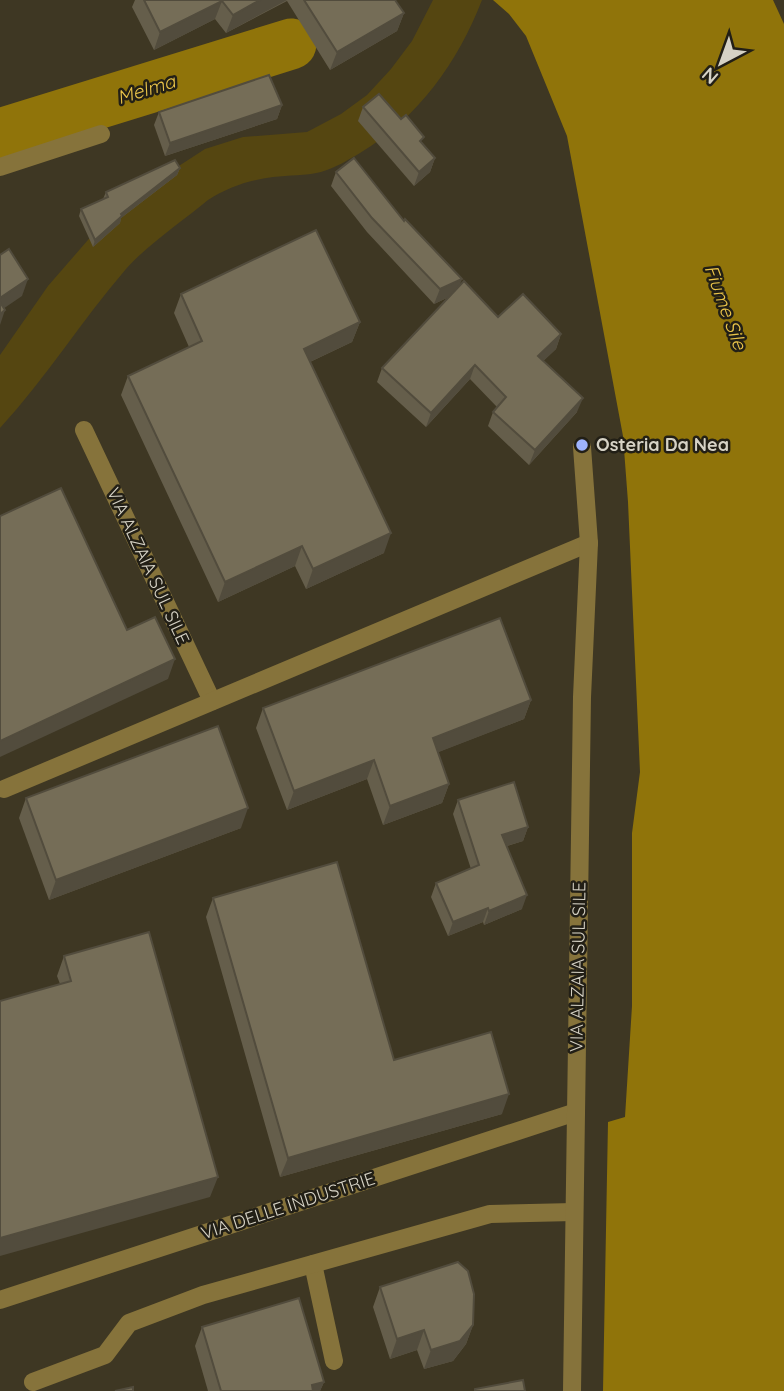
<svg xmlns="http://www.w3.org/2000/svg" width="784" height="1391" font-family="Quicksand,sans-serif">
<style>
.green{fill:#554611}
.water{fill:#90740a}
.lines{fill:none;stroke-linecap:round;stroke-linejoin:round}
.river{stroke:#90740a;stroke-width:51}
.minor{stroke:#86733b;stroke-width:18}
.wall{fill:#655e4b}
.shaded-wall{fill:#524c3d}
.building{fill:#756d57;stroke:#524c3d;stroke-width:2}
.poi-dot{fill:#9eb3fd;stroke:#221f16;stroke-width:2.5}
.labels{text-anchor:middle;stroke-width:5;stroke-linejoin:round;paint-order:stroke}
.poi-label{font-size:18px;font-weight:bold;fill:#d6d2c5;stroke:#221f16;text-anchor:start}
.street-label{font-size:18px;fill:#d6d2c5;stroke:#221f16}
.water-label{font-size:19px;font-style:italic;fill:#eac449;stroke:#221f16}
</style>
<rect width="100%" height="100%" fill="#3e3723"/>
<path class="green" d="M433,0h49c-24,62 -64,118 -122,153 -12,7 -25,15 -39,19 -16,4 -32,3 -48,5 -24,3 -45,10 -65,23 -25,21 -61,45 -82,69 -44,51 -80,109 -126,159v-73l48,-69 46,-53 74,-60 37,-24 38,-12 64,-5 34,-18 26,-19 24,-26 21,-28z"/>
<path class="water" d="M493,0h280l11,24v1367h-181l5,-269 17,-5 7,-111v-173l8,-61 -12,-270 -5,-66 -56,-300 -41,-100 -17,-22z"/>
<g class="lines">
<path class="river" d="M0,134l291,-90"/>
<g class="minor">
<path d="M0,167l101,-33"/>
<path d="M84,430l128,271"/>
<path d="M4,789l585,-246"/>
<path d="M313,1264l21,97"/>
<path d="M0,1300l576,-188"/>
<path d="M33,1382l72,-27 24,-32 74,-28 287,-81 84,-2"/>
<path d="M572,1391l10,-694 7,-154 -7,-96"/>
</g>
</g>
<g class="wall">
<path d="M135,0h260l9,13 -7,18 -67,39 -43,-69 -61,32 -11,-14 -61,31 -22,-43z"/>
<path d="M282,105l-5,14 -112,37 -11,-31 5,-13z"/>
<path d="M363,107l59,36 13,15 -5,14 -16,14 -56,-65z"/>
<path d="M180,168l-3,7 -56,43 -1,5 -27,24 -14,-31 2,-7 22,-10 3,-7z"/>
<path d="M336,172l123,114 39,31 63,17 -5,15 -13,12 34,51 -48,53 -41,-39 5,-14 4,-5 -27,-28 -44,48 -49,-45 5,-14 67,-71 -15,7 -67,-72 -36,-46z"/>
<path d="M181,294l179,28 -8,20 -42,20 74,191 -78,36 -11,-23 -77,36 -97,-207 7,-19 61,-29 -15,-34z"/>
<path d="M531,700l-7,19 -86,33 11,32 -7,19 -59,22 -16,-46 -80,31 -31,-82 7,-20z"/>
<path d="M26,798l215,30 -192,72 -30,-82z"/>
<path d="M458,800l70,27 -5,14 -16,5 15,63 -38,16 -1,-3 -35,14 -17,-39 5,-14 35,-14 -18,-55z"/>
<path d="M213,898l181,162 108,54 -222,63 -74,-260z"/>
<path d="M64,956l146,241 -150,-213 -3,-8z"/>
<path d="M380,1287l93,38 -7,19 -13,17 -29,8 -7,-19 -27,9 -17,-52z"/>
<path d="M202,1327l122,55 -4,9h-112l-13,-45z"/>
</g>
<g class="shaded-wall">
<path d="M260,0h27l-61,33 7,-18z"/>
<path d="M222,1l-7,18 -61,31 6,-18z"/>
<path d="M404,13l-7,18 -67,39 7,-18z"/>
<path d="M282,105l-5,14 -112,37 5,-13z"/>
<path d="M435,158l-5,14 -16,14 5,-14z"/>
<path d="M180,168l-3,7 -56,43 -1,5 -27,24 2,-7 26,-26z"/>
<path d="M28,279l-6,17 -22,15v-13z"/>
<path d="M462,279l-5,14 -23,11 6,-15z"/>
<path d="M5,310l-5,15v-11z"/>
<path d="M360,322l-8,20 -55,26 7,-19z"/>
<path d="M561,334l-5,15 -23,22 5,-15z"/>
<path d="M475,365l-5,14 -44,48 5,-14z"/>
<path d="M583,398l-6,14 -48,53 6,-15z"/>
<path d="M391,533l-7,20 -78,36 7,-20z"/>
<path d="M302,546l-7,20 -77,36 7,-20z"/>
<path d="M175,659l-7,20 -168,78v-16z"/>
<path d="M531,700l-7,19 -98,38 7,-19z"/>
<path d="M374,760l-7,19 -80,31 7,-19z"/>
<path d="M449,784l-7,19 -59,22 7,-19z"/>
<path d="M248,808l-7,20 -192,72 7,-20z"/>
<path d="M528,827l-5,14 -26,8 5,-14z"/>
<path d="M527,895l-5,14 -38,16 5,-14z"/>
<path d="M488,908l-5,14 -35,14 5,-14z"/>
<path d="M509,1094l-7,20 -222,63 8,-19z"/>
<path d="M218,1177l-8,20 -210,59v-18z"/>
<path d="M473,1325l-7,19 -13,17 -29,8 7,-19z"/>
<path d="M424,1330l-7,20 -27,9 7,-20z"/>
<path d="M324,1382l-4,9h-11l3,-6z"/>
</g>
<g class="building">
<path d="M144,0h116l-27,15 -11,-14 -62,31z"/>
<path d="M304,0h91l9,13 -67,39z"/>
<path d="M269,75l13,30 -112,38 -11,-31z"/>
<path d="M379,94l22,25 5,-4 18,22 -4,4 15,17 -16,14 -56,-65z"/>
<path d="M354,158l50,63 1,-2 57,60 -22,10 -68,-71 -36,-46z"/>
<path d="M175,160l5,8 -59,46 1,2 -27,24 -14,-31 27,-12 -2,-5z"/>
<path d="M316,230l44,92 -56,27 87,184 -78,36 -11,-23 -77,36 -97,-206 74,-35 -21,-47z"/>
<path d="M9,249l19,30 -28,19v-43z"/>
<path d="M464,281l34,36 25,-23 38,40 -23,22 45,42 -48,52 -42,-38 13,-15 -31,-32 -44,48 -49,-45z"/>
<path d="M0,302l5,8 -5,4z"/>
<path d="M61,488l66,142 28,-13 20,42 -175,82v-225z"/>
<path d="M500,618l31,82 -98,38 16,46 -59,22 -16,-46 -80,31 -31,-83z"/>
<path d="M218,726l30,82 -192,72 -30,-82z"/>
<path d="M514,782l14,45 -26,8 25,60 -38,16 -1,-3 -35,14 -17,-39 43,-18 -21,-65z"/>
<path d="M337,862l57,198 97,-28 18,62 -221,64 -75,-260z"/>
<path d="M149,932l69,245 -218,61v-237l71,-20 -7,-25z"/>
<path d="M458,1262l10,9 6,23 -1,31 -13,16 -29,9 -7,-20 -27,9 -17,-52z"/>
<path d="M299,1298l25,84 -12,3 1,6h-92l-19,-64z"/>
<path d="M523,1380l2,11h-50v-2z"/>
<path d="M133,1387v4h-18z"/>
</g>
<circle class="poi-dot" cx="582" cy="445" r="7"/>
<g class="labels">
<g class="poi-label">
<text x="596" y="451">Osteria Da Nea</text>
</g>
<g class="street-label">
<text transform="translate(148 566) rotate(65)" y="6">VIA ALZAIA SUL SILE</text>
<text transform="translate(578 967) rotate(-89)" y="6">VIA ALZAIA SUL SILE</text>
<text transform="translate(288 1206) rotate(-18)" y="6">VIA DELLE INDUSTRIE</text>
</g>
<g class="water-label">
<text transform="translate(146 89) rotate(-17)" y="7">Melma</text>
<text transform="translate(726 307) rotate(70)" y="7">Fiume Sile</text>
</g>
</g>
<g transform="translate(721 63) rotate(221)" stroke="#221f16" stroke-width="5" paint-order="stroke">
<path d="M0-5L12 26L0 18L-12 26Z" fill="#d6d2c5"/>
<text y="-10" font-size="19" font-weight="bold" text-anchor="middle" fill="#d6d2c5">N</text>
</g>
</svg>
